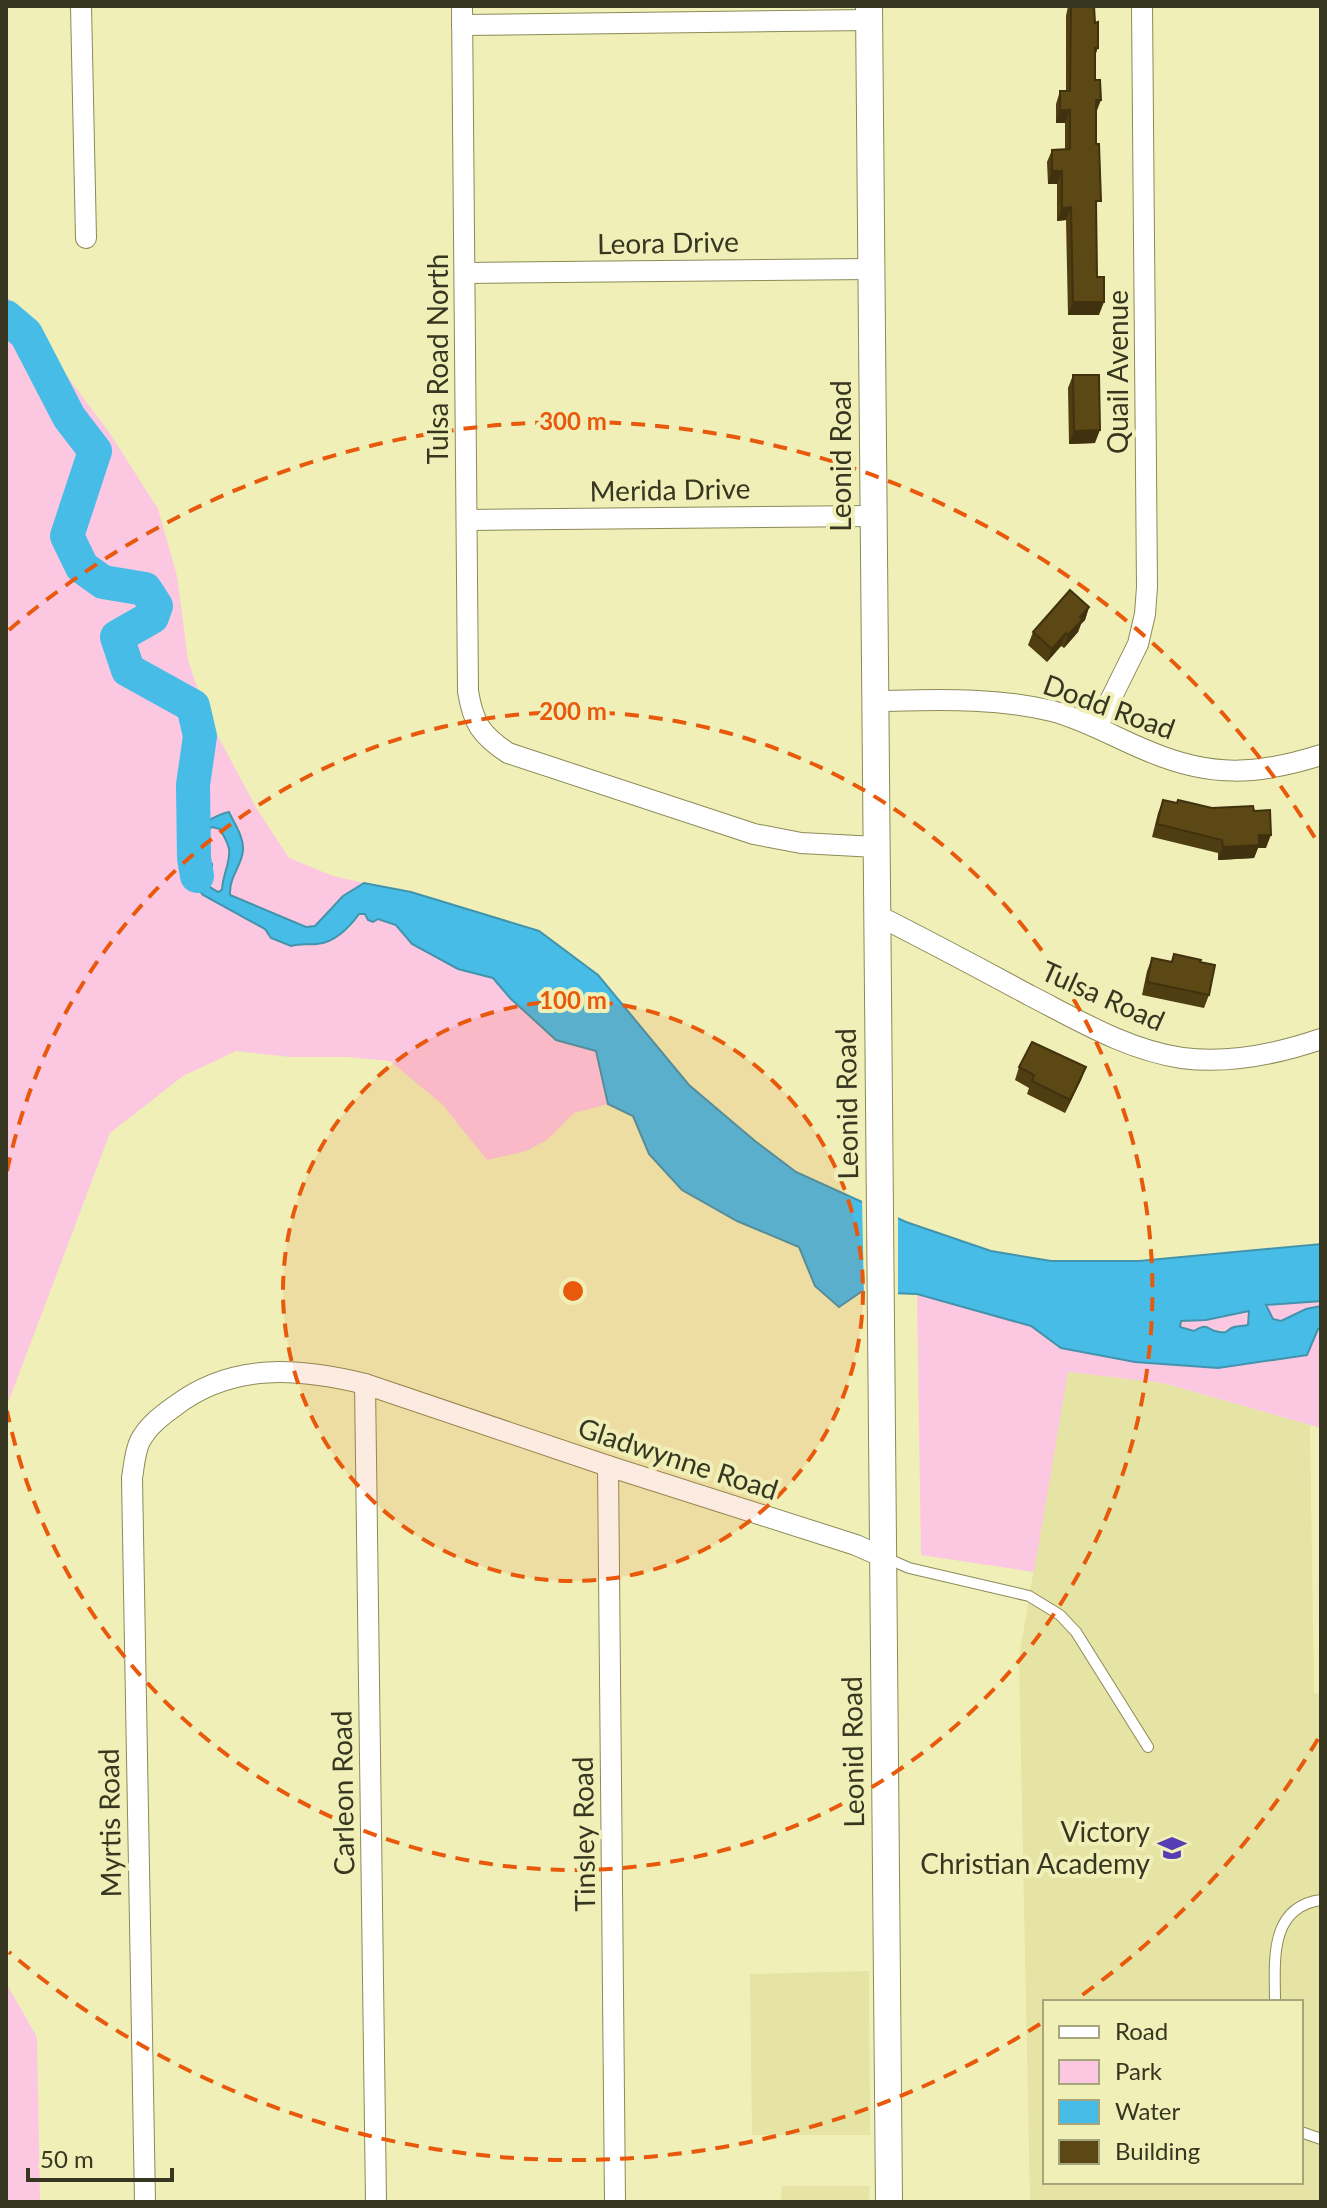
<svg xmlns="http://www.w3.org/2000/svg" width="1327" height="2208" font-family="Lato,sans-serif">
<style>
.built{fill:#e5e4a5;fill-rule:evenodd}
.green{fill:#fcc7e1}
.water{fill:#47bce7;stroke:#4294ac;stroke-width:2;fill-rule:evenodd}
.pier{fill:#f0efb8}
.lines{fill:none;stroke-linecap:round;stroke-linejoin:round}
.river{stroke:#47bce7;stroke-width:34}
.service-casing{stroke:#8c8a57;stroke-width:12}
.minor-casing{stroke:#8c8a57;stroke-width:22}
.tertiary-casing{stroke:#8c8a57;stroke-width:28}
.service{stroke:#fff;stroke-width:10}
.minor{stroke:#fff;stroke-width:20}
.tertiary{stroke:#fff;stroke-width:26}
.wall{fill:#4f3e12}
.shaded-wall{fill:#40320f}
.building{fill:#5c4815;stroke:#40320f;stroke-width:2}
.ring{fill:none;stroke:#e8590c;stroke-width:4;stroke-dasharray:14 10}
.labels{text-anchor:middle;stroke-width:8;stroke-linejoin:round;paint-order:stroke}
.street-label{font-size:28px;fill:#373621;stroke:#f0efb8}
.poi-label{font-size:28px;fill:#373621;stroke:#f0efb8;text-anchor:end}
.centre{fill:#e8590c;stroke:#f0efb8;stroke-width:4}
.ring-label{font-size:24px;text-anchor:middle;font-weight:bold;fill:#e8590c;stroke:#f0efb8;stroke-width:8;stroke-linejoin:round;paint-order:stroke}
</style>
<rect width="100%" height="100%" fill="#f0efb8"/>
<g class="built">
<path d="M1067,1372l96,11 147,42 4,268 7,1v508h-291l-11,-544zM1045,2002h256v180h-256z"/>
<path d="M869,1971l1,164h-118l-2,-161z"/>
<path d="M782,2186h88l-1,16h-88z"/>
</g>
<g class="green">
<path d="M6,295l103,137 49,77 19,67 11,84 19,56 50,93 32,49 44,18 31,7 -21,13 -28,30 -9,1 -76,-32 -1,-12 14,-32 -25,-37 -17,13 -11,4 13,64 62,34 36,14 19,2 29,-16 11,-15 36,11 16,19 46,25 35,9 17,20 46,42 40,11 12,53 -34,9 -27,27 -21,11 -39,9 -45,-56 -52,-43 -42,-4h-58l-54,-6 -53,25 -73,57 -104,275z"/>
<path d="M212,827l9,2c2,6 7,13 8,20 2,13 -7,27 -7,41l-4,2 -8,-5 -4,-8 6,-9 -10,-3 -3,-5 3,-27z"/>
<path d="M917,1294l114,32 30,22 74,14 83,6 89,-13 11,-27 3,1v99l-158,-45 -95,-11 -34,200 -113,-17z"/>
<path d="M1321,1301l-1,6 -14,2 -25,12 -8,-2 -7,-14z"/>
<path d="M1249,1311l-1,14c-23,3 -23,11 -46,1l-8,5 -14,-3 1,-7 25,-1z"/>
<path d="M6,1965v18l31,54 3,165h-34z"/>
</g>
<path class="water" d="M229,812c5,11 15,25 14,38 -1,16 -14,26 -13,45l76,32 9,-1 28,-30 21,-13 47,9 128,39 59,44 91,110 66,56 41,31 110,50 85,29 60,10h88l182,-17v57l-55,4 7,14 8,2 25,-12 15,-3v23h-3l-11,26 -89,13 -83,-6 -74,-14 -30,-22 -114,-32 -56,-2 -22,15 -24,-21 -16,-39 -62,-26 -55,-31 -33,-36 -16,-38 -25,-12 -12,-53 -40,-11 -46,-42 -17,-20 -35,-9 -46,-25 -16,-19 -18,-6 -5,3 -5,-2 -3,-6h-6c-9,13 -25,29 -42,30 -10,1 -16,-1 -26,2l-20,-8 -6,-9 -62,-34 -10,-12 -13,-41c10,-11 34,-27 49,-30zM212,827l8,2c3,6 8,13 9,20 2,13 -7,27 -7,41l-4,2 -8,-5 -4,-8 6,-9v-6l-10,3 -3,-5 2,-10 4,-3 -3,-6v-8zM1249,1311l-1,14c-5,1 -10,1 -14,2 -9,3 -4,6 -14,5 -13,0 -10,-11 -26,-1l-14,-4 1,-6 25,-1z"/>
<path class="pier" d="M862,1198l36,16v83l-34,-1z"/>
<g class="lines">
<path class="river" d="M6,317l20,17 43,83 26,34 -28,85 15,31 21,15 42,7 11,17 -4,11 -35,20 11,33 65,36 7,30 -7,49 1,73 3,18"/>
<defs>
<g id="service">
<path d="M884,1557l25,11 120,28 31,19 16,17 72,115"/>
<path d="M1275,2002c0,-39 -7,-95 46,-102"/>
<path d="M1301,2132l20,7"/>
</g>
<g id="minor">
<path d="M81,6l5,232"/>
<path d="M462,6l6,685c5,32 13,44 40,62l246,81 47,9 75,4"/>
<path d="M462,25l407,-5"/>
<path d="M465,273l406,-4"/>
<path d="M467,520l406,-4"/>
<path d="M876,701c59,-1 118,-4 176,10 34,9 64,27 96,40 63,27 110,24 173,4"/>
<path d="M1097,727l41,-83 7,-30 2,-27 -5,-581"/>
<path d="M877,915c51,26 102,53 152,80 49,25 98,55 153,63 46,6 95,-4 139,-19"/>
<path d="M365,1384l11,818"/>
<path d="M608,1466l7,736"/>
<path d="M145,2202l-13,-724c2,-12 3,-27 8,-37 8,-15 21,-25 35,-35 58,-44 124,-38 190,-22l243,82 248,79 27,12"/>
</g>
<path id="tertiary" d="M869,6l20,2196"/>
</defs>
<use href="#service" class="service-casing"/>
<use href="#minor" class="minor-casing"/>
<use href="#tertiary" class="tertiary-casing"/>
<use href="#service" class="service"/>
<use href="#minor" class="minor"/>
<use href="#tertiary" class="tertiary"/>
</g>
<g class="wall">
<path d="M1068,6h26l1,17 3,25 -3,8 2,221 2,38h-31l-2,-95 -9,1v-37h-9l-1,-22 5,-12 13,-1v-26h-9v-19l4,-13h6v-75z"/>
<path d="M1073,375l22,68 -26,1 -1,-56z"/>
<path d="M1089,607l-4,13 -4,4 -3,8 -14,16 -3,-2 -14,16 -19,-17 5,-13z"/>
<path d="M1163,800l14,3 35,5 42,3 12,37h-8l-4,10 -36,2v-7l-66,-16 6,-24z"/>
<path d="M1174,954l26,8 9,33 -5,13 -62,-13 5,-24 5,-13 19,4z"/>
<path d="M1019,1067h67l-5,13 -16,33 -38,-19 2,-6 -14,-8z"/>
</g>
<g class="shaded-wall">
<path d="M1096,100h5l-5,13z"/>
<path d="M1060,110h10l-5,13h-9z"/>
<path d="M1052,171h10l-5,13h-9z"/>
<path d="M1071,207l-5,13 -9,1 5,-13z"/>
<path d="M1073,302h31l-5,13h-31z"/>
<path d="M1100,430l-5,13 -26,1 5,-13z"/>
<path d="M1089,607l-4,13 -4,4 -3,8 -14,16 4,-13 12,-18z"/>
<path d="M1066,633l-5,13 -14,16 5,-13z"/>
<path d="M1259,835h12l-5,13h-8l-4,10 -36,2 5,-13z"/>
<path d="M1086,1067l-5,13 -16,33 5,-13z"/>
</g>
<g class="building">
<path d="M1071,6h23l1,17 3,-1v26h-3v32h5l1,20h-5v44h3l2,57h-5l1,76h7v25h-31l-2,-95 -9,1v-37h-10v-21l18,-1v-39h-10v-19h10z"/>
<path d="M1073,375h26l1,55 -26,1z"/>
<path d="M1070,590l19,17 -9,10 3,2 -15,16 -2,-2 -14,16 -19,-17z"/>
<path d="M1163,800l14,3 1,-3 34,8 41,-2 1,5 16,-1 1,25h-12v10l-36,2 -1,-7 -65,-16z"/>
<path d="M1174,954l27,6 -1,2 15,3 -6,30 -62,-13 5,-24 20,4z"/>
<path d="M1032,1042l54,25 -16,33 -38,-19 2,-6 -15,-8z"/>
</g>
<circle cx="573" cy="1291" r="290" fill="#e8590c" fill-opacity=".12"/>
<g class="ring">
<circle cx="573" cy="1291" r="290"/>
<path d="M7 1171A579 579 0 1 1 7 1411"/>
<path d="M1318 1739A869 869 0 0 1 1078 1998M1040 2024A869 869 0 0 1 9 1952M9 630A869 869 0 0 1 1318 843"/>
</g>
<defs>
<symbol id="school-bare" viewBox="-9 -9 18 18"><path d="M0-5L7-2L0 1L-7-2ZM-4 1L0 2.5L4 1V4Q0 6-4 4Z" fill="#573db5" stroke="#f0efb8" stroke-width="2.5" paint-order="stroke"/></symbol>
</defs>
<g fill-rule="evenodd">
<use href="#school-bare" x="1152" y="1828" width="40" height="40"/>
</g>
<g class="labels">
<g class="street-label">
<text transform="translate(668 243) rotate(-1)" y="10">Leora Drive</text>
<text transform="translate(438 359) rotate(-90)" y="10">Tulsa Road North</text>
<text transform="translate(1118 372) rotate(-90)" y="10">Quail Avenue</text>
<text transform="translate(841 456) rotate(-90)" y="10">Leonid Road</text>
<text transform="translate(670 490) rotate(-1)" y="10">Merida Drive</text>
<text transform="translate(1109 707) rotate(20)" y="10">Dodd Road</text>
<text transform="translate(1103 996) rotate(24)" y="10">Tulsa Road</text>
<text transform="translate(847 1104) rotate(-91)" y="10">Leonid Road</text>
<text transform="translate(678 1459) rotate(18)" y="10">Gladwynne Road</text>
<text transform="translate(853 1752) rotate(-91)" y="10">Leonid Road</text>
<text transform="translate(343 1793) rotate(-91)" y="10">Carleon Road</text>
<text transform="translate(110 1823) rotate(-91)" y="10">Myrtis Road</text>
<text transform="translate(584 1834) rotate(-91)" y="10">Tinsley Road</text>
</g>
<g class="poi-label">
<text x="1150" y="1842">Victory<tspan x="1150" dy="32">Christian Academy</tspan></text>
</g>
</g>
<circle cx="573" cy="1291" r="12" class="centre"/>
<g class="ring-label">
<text x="573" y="430">300 m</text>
<text x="573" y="720">200 m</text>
<text x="573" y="1009">100 m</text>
</g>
<rect width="1327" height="2208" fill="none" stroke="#373621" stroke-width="16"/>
<rect x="1043" y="2000" width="260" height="184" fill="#f0efb8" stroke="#a6a57c" stroke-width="2"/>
<rect x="1059" y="2026" width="40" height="12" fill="#ffffff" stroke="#a6a57c" stroke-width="2"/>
<text x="1115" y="2040" font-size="24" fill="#373621">Road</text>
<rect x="1059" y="2060" width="40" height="24" fill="#fcc7e1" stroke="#a6a57c" stroke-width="2"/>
<text x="1115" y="2080" font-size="24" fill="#373621">Park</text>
<rect x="1059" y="2100" width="40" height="24" fill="#47bce7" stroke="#a6a57c" stroke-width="2"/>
<text x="1115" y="2120" font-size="24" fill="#373621">Water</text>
<rect x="1059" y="2140" width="40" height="24" fill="#5c4815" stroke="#a6a57c" stroke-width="2"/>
<text x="1115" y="2160" font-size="24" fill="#373621">Building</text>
<path d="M28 2168v12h144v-12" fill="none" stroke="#373621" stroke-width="4"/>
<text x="40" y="2168" font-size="24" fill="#373621" stroke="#f0efb8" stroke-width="6" paint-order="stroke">50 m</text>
</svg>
